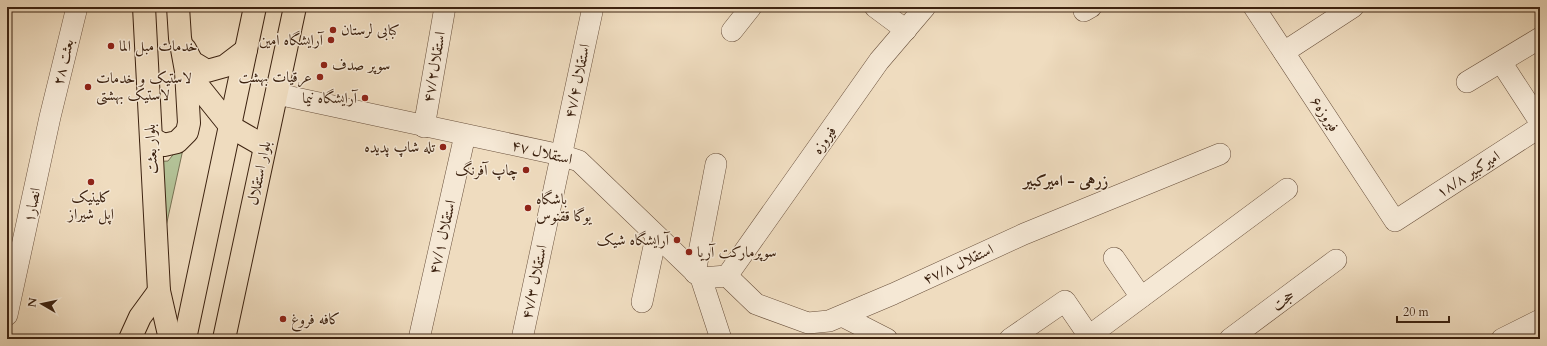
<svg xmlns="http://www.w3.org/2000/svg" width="1547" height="346" font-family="Cardo,Amiri,serif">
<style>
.green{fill:#b3c297;stroke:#787254}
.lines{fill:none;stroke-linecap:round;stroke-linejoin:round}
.minor-casing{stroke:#69503c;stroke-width:22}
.major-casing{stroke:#3c2210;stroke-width:24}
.minor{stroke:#f5e8d5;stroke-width:21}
.major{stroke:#efdcbf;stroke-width:22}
.poi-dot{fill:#8f2418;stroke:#f5e8d5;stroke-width:1.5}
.labels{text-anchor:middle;stroke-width:3;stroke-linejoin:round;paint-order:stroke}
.poi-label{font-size:15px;fill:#3c2210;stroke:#f5e8d5;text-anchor:start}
.street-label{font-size:15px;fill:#3c2210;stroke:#f5e8d5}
.neighbourhood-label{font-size:16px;font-weight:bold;fill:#3c2210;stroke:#f5e8d5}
</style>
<rect width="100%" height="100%" fill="#efdcbf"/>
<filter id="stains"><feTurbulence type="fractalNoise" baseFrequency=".005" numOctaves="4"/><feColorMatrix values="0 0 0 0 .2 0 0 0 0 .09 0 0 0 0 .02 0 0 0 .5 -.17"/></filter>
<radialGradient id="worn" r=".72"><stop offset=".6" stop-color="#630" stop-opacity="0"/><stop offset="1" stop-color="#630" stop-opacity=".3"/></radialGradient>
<path class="green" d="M185,140l-27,123 -8,-101 18,-1z"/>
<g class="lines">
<defs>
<g id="minor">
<path d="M875,7l31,23"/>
<path d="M1254,7l141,214 145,-94"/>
<path d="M1084,11l7,-4"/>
<path d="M732,31l19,-24"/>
<path d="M1284,52l69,-45"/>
<path d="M1501,62l39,60"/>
<path d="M1467,82l73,-44"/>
<path d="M277,94l284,61 18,6 122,117 20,61"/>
<path d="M424,127l21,-120"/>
<path d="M1114,258l27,39"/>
<path d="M695,273l21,-109"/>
<path d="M727,276l152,-215 46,-54"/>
<path d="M701,278l26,-2 29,28 52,19 21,-2 64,-27 131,-60 196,-80"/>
<path d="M642,302l14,-65"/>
<path d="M7,315l43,-198 27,-110"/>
<path d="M842,316l45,23"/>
<path d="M1089,336l198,-147"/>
<path d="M419,339l46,-204"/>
<path d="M522,339l71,-332"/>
<path d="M1010,339l55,-38 26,38"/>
<path d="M1230,339l106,-79"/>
<path d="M1502,339l38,-19"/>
</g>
<g id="major">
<path d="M144,7l15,284 11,48"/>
<path d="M185,49l7,13 15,9 18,-5 21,-16"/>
<path d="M186,71l45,56 33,19"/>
<path d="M151,138l13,7 13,-3 10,-10 2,-9 -3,-52 -6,-33 -2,-31"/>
<path d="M130,339l10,-22 19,-26"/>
<path d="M185,339l70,-332"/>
<path d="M224,339l71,-332"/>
</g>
</defs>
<use href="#minor" class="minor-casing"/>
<use href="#major" class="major-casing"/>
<use href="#minor" class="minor"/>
<use href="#major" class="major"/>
</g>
<g class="poi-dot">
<circle cx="333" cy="30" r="4"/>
<circle cx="331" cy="40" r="4"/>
<circle cx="111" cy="46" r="4"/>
<circle cx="324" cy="65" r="4"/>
<circle cx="320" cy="77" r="4"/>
<circle cx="88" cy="87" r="4"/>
<circle cx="365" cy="98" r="4"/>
<circle cx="443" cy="147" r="4"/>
<circle cx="526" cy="170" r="4"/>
<circle cx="91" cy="182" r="4"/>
<circle cx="528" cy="208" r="4"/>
<circle cx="677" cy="240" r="4"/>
<circle cx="689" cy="252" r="4"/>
<circle cx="283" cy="319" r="4"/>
</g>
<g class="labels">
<g class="poi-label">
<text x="341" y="35">کبابی لرستان</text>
<text x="323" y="45" text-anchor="end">آرایشگاه امین</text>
<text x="119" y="51">خدمات مبل الما</text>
<text x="332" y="70">سوپر صدف</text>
<text x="312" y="82" text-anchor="end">عرقیات بهشت</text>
<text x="96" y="83">لاستیک و خدمات<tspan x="96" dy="17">لاستیک بهشتی</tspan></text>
<text x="357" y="103" text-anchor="end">آرایشگاه نیما</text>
<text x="435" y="152" text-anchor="end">تله شاپ پدیده</text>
<text x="518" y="175" text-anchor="end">چاپ آفرنگ</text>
<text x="91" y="202" text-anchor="middle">کلینیک<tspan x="91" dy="17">اپل شیراز</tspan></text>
<text x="536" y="204">باشگاه<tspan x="536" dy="17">یوگا ققنوس</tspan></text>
<text x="669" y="245" text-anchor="end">آرایشگاه شیک</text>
<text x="697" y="257">سوپرمارکت آریا</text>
<text x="291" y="324">کافه فروغ</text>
</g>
<g class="street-label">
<text transform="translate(63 62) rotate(-76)" y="5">بعثت ۲۸</text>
<text transform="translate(434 67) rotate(-80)" y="5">استقلال۴۷/۲</text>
<text transform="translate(577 81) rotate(-78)" y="5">۴۷/۴ استقلال</text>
<text transform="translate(1325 114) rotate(57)" y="5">فیروزه۶</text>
<text transform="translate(824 140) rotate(-55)" y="5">فیروزه</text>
<text transform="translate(151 149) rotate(-93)" y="5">بلوار بعثت</text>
<text transform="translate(542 152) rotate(14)" y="5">۴۷ استقلال</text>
<text transform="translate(259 173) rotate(-78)" y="5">بلوار استقلال</text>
<text transform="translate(1468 174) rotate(-33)" y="5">۱۸/۸ امیرکبیر</text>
<text transform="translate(32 205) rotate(-78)" y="5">انصار۱</text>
<text transform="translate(442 237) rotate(-77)" y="5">۴۷/۱ استقلال</text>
<text transform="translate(958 264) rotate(-25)" y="5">۴۷/۸ استقلال</text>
<text transform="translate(534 282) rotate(-78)" y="5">۴۷/۳ استقلال</text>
<text transform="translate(1283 300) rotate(-37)" y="5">حجت</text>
</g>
<g class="neighbourhood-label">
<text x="1066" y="186">زرهی - امیرکبیر</text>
</g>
</g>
<rect width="1547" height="346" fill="none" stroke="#efdcbf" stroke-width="24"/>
<rect x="8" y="8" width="1531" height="330" fill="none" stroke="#3c2210" stroke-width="2"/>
<rect x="12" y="12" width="1523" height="322" fill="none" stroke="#3c2210"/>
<g transform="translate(42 304) rotate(279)" stroke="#f5e8d5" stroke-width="3" paint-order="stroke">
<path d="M0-3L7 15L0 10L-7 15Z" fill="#3c2210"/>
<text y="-6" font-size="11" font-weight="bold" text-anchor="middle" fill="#3c2210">N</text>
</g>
<path d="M1397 316v6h52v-6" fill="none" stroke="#3c2210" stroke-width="2"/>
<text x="1403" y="316" font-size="12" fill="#3c2210" stroke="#f5e8d5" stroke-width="3" paint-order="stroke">20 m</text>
<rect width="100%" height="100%" filter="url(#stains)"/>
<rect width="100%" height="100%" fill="url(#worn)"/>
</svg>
